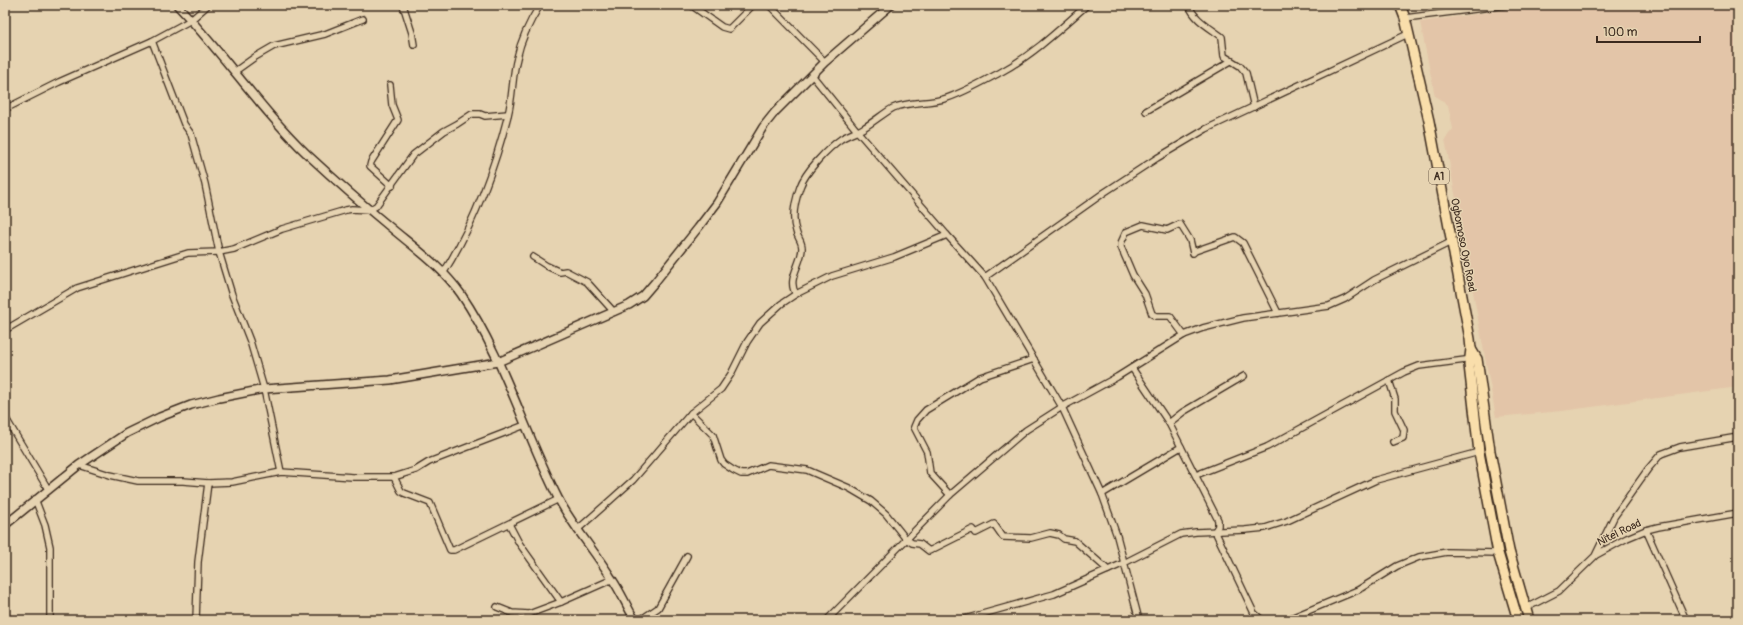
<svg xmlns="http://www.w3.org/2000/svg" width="1743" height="625" font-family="Pangolin,sans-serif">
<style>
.built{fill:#e3c5a8}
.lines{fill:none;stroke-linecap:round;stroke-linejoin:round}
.minor-casing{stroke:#3b2a1e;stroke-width:8}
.tertiary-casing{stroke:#3b2a1e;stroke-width:10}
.trunk-casing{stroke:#3b2a1e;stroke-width:12}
.minor{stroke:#e6d3b1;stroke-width:5.5}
.tertiary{stroke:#e6d3b1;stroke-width:7}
.trunk{stroke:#f9deab;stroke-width:9}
.labels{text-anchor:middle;stroke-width:3;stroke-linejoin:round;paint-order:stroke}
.shield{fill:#e6d3b1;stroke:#6e5d4a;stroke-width:1}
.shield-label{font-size:10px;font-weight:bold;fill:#3b2a1e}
.street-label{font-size:11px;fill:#3b2a1e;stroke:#e6d3b1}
</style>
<rect width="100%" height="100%" fill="#e6d3b1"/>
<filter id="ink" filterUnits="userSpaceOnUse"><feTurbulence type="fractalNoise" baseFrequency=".025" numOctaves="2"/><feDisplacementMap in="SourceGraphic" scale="8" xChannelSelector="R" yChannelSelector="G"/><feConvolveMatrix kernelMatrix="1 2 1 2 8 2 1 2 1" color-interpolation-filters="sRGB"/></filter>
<g filter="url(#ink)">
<path class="built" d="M1538,5h200v382l-176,24 -66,6 -51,-278 8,-10 -5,-24 -13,-9 -15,-74z"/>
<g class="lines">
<defs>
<g id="minor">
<path d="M403,5l9,28 2,12"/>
<path d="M691,5l31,22 7,2 24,-24"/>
<path d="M769,5l56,57"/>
<path d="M1189,5c5,15 22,23 33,32l2,19 16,10 6,7 8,34"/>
<path d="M1405,18l102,-13"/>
<path d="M152,41l32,83 7,10 14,50 14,68 13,43 18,46 14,48 17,83"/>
<path d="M234,72l21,-15 19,-11 51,-12 38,-15"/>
<path d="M812,75l46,57 89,103 38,42 77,130 -36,23 -76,65 -123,125"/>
<path d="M390,85l2,20 6,15 -27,42 -1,4 22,20"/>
<path d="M5,109l54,-27 93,-41 39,-21 17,-15"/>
<path d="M1146,111l85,-50"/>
<path d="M533,257l14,9 13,6 6,-1 21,11 27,30"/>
<path d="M444,272c30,-48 50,-102 64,-157 5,-19 4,-39 9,-57 4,-19 13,-37 23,-53"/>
<path d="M985,277l120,-85 52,-34 49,-29 202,-95"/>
<path d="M796,294c-10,-15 6,-30 6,-46 0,-7 -5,-11 -6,-17 -5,-14 -1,-30 4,-44 5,-15 28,-39 41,-48 8,-5 17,-7 24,-12 10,-6 19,-14 28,-19 15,-7 37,-4 54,-10 18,-6 37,-17 54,-26 33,-18 59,-43 86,-67"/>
<path d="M5,330l72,-42 111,-35 31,-1 15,-3 48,-20 64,-19 6,-1 17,1 7,-4 37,-51 31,-24 13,-7 15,-10h8l5,2 23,-2"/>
<path d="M1184,335l-14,-19h-14l-4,-2 -7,-20 -12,-19 -12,-28v-4l5,-11 17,-7 24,5 13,-6 10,16 3,13 2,-2 40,-14 8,6 35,70"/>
<path d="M1132,368l37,55 49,97v6l-3,5 39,82 8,7"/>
<path d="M1389,380l6,19v12l9,19 -1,8 -10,4"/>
<path d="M691,413l22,22 8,25 3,4 9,6 8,4h6l21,-9 39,5 42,18 22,13 15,13 20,25 6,4 8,1 9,7 44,-22 3,4 18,-9 9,13 28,1 19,-5 9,2 5,4 11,2 33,29"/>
<path d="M5,417l43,72"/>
<path d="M1169,423l14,-11 61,-36"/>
<path d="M79,465l31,10 28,6h45l25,2 24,-1 49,-10 72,5h41l22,-7 13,-8 96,-37"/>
<path d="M1196,475l71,-28 137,-75 15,-6 54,-7"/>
<path d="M394,477l7,14 3,2 26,10 20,47h4l105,-51"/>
<path d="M1102,494l79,-47"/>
<path d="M950,495l-20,-22 -3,-21 -13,-25 3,-7 9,-10 54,-33 54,-18"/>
<path d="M35,499l10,26 5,22v73"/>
<path d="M509,524l10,19 42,59"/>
<path d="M577,530l56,-50 58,-67 30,-24 10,-15 16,-32 13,-19 21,-19 15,-10 36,-18 62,-19 53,-22"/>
<path d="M1646,530l40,90"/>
<path d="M1596,554l18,-37 34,-48 13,-15 19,-7 58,-10"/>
<path d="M497,607l15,6 17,1 32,-12 52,-23"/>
<path d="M1526,608l33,-17 37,-36 31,-17 19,-8 12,-3 80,-14"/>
<path d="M196,620l2,-58 10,-79"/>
<path d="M640,620l18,-12 29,-52"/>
<path d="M961,620l93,-26 70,-31 57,-29 15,-2 49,-2 20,-2 22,-7 89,-41 103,-28"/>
<path d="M1139,620l-22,-84 -15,-42 -40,-87 55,-30 67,-42 19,-7 40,-10 86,-12 16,-7 29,-19 77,-38"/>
<path d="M1286,620l72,-30 39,-24 22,-9 28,-5 51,1"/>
</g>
<g id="tertiary">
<path d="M177,5c46,48 83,104 131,150 27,25 54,49 82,72 25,21 52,40 71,67 42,62 63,137 97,204 15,29 37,53 54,81 9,13 15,28 23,41"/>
<path d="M5,525l74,-60 48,-32 33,-16 31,-12 28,-7 45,-9 126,-9 108,-18 131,-57 14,-9 12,-14 43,-54 19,-25 46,-76 12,-15 50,-50 66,-57"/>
</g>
<g id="trunk">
<path d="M1400,5l5,13 24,103 41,218 1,10 -2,16 10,87 19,101 20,67"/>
<path d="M1471,349l6,10 13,92 19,100 20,69"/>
</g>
</defs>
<use href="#minor" class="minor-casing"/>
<use href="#tertiary" class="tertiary-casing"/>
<use href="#trunk" class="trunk-casing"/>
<use href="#minor" class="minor"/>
<use href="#tertiary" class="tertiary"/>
<use href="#trunk" class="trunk"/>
</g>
</g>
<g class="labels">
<rect class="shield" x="1429" y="168" width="20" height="16" rx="3"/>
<g class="shield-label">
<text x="1439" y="180">A1</text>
</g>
<g class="street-label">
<text transform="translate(1464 245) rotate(79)" y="4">Ogbomoso Oyo Road</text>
<text transform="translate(1619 532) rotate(-26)" y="4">Nitel Road</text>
</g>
</g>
<rect width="1743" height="625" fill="none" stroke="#e6d3b1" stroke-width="20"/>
<rect x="10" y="10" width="1723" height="605" fill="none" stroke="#3b2a1e" stroke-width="1.5" filter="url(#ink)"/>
<path d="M1597 36v6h103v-6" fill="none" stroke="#3b2a1e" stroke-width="2"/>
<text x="1603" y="36" font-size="12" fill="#3b2a1e" stroke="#e6d3b1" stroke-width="3" paint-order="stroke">100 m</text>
</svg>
